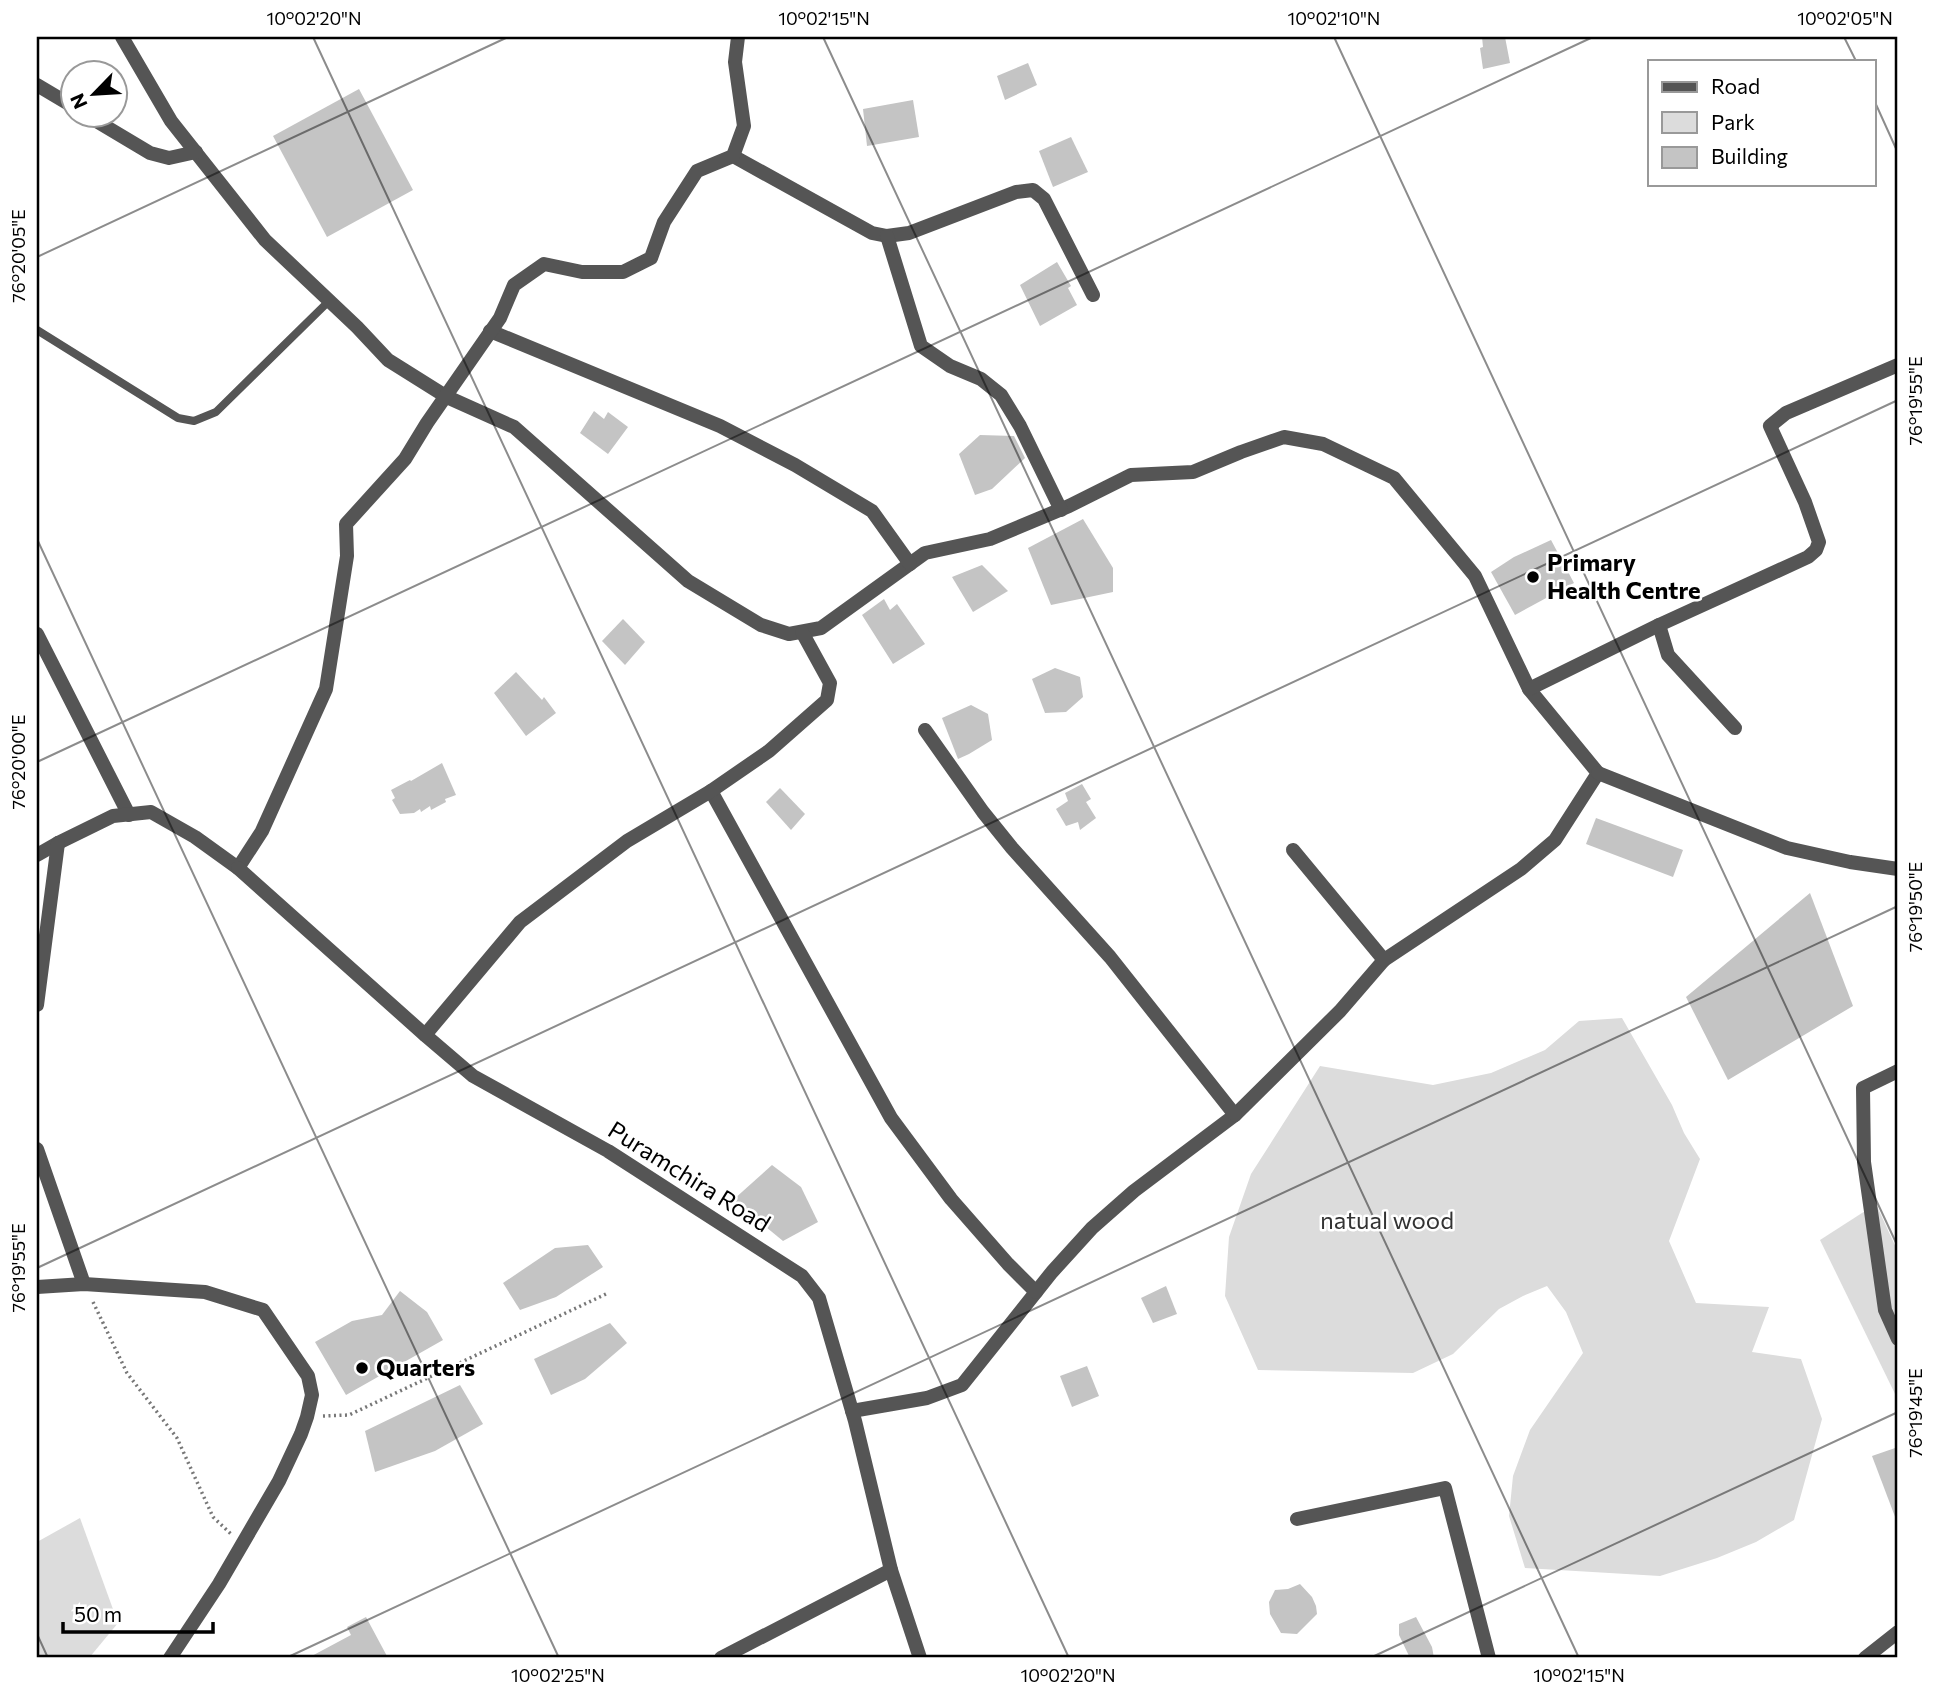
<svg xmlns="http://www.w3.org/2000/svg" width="1935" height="1695" font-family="Commissioner,sans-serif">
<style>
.green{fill:#dcdcdc}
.building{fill:#c4c4c4}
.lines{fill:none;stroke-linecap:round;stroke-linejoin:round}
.path{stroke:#777;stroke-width:3.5;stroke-dasharray:2 3.5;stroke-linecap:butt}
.service{stroke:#555;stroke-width:8}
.minor{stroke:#555;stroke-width:14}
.tertiary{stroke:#555;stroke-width:14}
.ticks{fill:none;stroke:#000;stroke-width:2;stroke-opacity:0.45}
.poi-dot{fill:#000;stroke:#fff;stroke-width:2.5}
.labels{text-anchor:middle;stroke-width:5;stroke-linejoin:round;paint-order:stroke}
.poi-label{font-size:24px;font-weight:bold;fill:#000;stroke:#fff;text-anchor:start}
.street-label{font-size:24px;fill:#000;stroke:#fff}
.park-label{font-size:24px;fill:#333;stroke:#fff}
.neatline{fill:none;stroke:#000;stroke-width:2.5}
.ticks-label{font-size:18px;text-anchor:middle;fill:#000}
</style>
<rect width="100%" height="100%" fill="#fff"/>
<g class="green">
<path d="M1622,1018l50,87 12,28 16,26 -31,82 27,62 73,4 -17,45 49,7 21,60 -28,101 -38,22 -39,16 -57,18 -135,-8 -16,-52 4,-40 17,-46 53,-77 -17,-41 -19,-26 -24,10 -24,13 -46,45 -40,19 -155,-3 -33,-74 4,-59 22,-63 69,-108 113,19 58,-12 54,-23 34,-29z"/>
<path d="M1876,1204l22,48v148l-78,-160z"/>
<path d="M80,1518l38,105 -29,35h-52v-116z"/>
</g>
<g class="building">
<path d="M1482,37h23l5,26 -27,6 -3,-21 3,-1z"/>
<path d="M1028,63l9,22 -32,15 -8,-24z"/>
<path d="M359,89l54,101 -86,47 -54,-101z"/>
<path d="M913,100l6,37 -52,9 -4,-37z"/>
<path d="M1071,137l17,35 -35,15 -14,-36z"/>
<path d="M1057,262l14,24 -3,2 9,17 -37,21 -20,-41z"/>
<path d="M594,411l10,8 4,-7 20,15 -20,27 -28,-21z"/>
<path d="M980,435l34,1 11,22 -33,31 -17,6 -16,-41z"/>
<path d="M1083,519l30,49v24l-62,13 -23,-57z"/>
<path d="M1551,540l23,43 -59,32 -24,-43 23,-15z"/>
<path d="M982,565l26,26 -35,21 -21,-35z"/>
<path d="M884,599l6,11 7,-6 28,40 -32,20 -31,-49z"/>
<path d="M623,619l22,23 -20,23 -23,-24z"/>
<path d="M1055,668l25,9 3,20 -17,15 -21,1 -13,-34z"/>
<path d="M516,672l26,28 2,-3 12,16 -30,23 -32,-43z"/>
<path d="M971,705l17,9 4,26 -23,14 -11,5 -16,-41z"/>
<path d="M442,763l14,32 -11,4 1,3 -15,8 -1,-4 -9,6 -1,-3 -6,4 -14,1 -8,-14 3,-2 -4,-8 19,-10 1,1z"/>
<path d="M1082,784l9,15 -5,3 10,16 -16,12 -2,-8 -12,4 -10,-17 12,-8 -3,-8z"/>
<path d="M780,788l25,26 -14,16 -25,-28z"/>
<path d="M1596,818l87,32 -10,27 -87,-33z"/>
<path d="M1810,893l43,113 -125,74 -42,-83z"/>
<path d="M772,1165l29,22 17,35 -35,19 -50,-41z"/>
<path d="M588,1245l15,22 -47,30 -36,13 -17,-27 52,-35z"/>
<path d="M1166,1286l11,28 -24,9 -12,-25z"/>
<path d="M400,1291l27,21 16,28 -97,55 -31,-53 37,-21 30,-6z"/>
<path d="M610,1323l17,20 -42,36 -34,16 -17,-36z"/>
<path d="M1087,1366l12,30 -27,11 -12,-31z"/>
<path d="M460,1385l23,39 -48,27 -60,21 -10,-41z"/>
<path d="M1898,1447v75h-1l-25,-66z"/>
<path d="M1300,1584l12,13 4,9 1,8 -20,20 -16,-1 -11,-19 -1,-12 6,-12 13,-1z"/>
<path d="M366,1617l22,41h-80l43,-23 -4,-8z"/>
<path d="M1416,1617l16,30 2,11h-24l-11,-23v-11z"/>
</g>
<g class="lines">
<g class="path">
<path d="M93,1302l34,71 50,65 36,79 18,17"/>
<path d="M323,1416l26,-1 257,-121"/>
</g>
<path class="service" d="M37,330l141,88 16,3 22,-9 113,-111"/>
<g class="minor">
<path d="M122,37l49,84 94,119 92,87 31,33 59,37 67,30 174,154 73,44 28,9 32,-6 104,-75 65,-14 79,-33 62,-31 62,-3 48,-20 43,-15 39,7 71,34 81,98 54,113 69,84 -43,67 -34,29 -137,91 -44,51 -105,104 -101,76 -42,37 -40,44 -90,113 -35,13 -75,13"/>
<path d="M37,85l37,22"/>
<path d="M88,116l62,37 19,5 27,-6"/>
<path d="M733,156l139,77 15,3 22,-3 107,-41 17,-2 11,9 49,96"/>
<path d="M887,236l34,110 29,20 31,13 20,16 19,31 41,84"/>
<path d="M490,331l230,95 75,39 77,46 38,53"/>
<path d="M1659,625l9,30 67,73"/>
<path d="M37,634l92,181"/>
<path d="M1529,689l130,-64 149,-68 8,-7 3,-8 -14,-40 -35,-76 16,-13 112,-48"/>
<path d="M925,730l58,82 29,36 98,109 125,158"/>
<path d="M711,791l180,327 60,81 57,65 28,28"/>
<path d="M1293,850l91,110"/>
<path d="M37,855l21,-12 55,-27 38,-4 44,25 43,31 24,-37 64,-142 21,-133 -1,-32 59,-65 22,-36 73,-105 14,-33 30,-21 38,8h41l28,-14 13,-36 33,-51 36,-15 11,-30 -9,-64 3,-25"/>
<path d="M238,868l187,167 48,41 135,75 194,125 17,22 36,123 36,149 29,88"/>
<path d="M37,1005l21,-162"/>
<path d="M425,1035l95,-113 107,-81 84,-50 58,-40 58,-51 3,-17 -28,-51"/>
<path d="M1898,1071l-35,17 1,74 21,148 13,29"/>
<path d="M37,1149l47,135"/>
<path d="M37,1287l47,-3 121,8 58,18 45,66 4,19 -5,22 -6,17 -22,47 -60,103 -49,74"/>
<path d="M1297,1519l148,-31 44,170"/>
<path d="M721,1658l170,-88"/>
</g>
<g class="tertiary">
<path d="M1598,773l189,75 63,14 48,7"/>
<path d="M1865,1658l33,-26"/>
</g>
</g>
<path class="ticks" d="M313,37l756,1621M823,37l756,1621M1334,37l564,1210M1844,37l12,24M1874,100l24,53M37,257l471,-220M37,539l522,1119M37,762l1556,-725M37,1268l1861,-868M37,1634l11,24M286,1658l1612,-752M1370,1658l528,-246"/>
<g class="poi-dot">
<circle cx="1533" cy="577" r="7"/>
<circle cx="362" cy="1368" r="7"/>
</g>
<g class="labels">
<g class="poi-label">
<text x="1547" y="571">Primary<tspan x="1547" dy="28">Health Centre</tspan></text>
<text x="376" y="1376">Quarters</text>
</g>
<g class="street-label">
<text transform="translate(689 1177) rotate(32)" y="8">Puramchira Road</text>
</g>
<g class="park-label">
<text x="1387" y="1229">natual wood</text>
</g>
</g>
<rect width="1935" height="1695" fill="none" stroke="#ffffff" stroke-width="77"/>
<rect x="1648" y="60" width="228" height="126" fill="#ffffff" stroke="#999999" stroke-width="2"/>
<rect x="1662" y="82" width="35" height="10" fill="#555555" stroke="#999999" stroke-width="2"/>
<text x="1711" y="94" font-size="21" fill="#000000">Road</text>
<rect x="1662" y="112" width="35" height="21" fill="#dcdcdc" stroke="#999999" stroke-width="2"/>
<text x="1711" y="130" font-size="21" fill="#000000">Park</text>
<rect x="1662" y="147" width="35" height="21" fill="#c4c4c4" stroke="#999999" stroke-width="2"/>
<text x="1711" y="164" font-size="21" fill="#000000">Building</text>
<g transform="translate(94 94) rotate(245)"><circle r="33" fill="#ffffff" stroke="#999999" stroke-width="2"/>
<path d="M0-5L12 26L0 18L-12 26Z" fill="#000000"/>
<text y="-10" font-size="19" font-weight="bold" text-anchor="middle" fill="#000000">N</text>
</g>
<path d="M63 1622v10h150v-10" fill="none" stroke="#000000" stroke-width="3.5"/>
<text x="74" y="1622" font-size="21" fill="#000000" stroke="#ffffff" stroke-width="5" paint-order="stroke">50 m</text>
<rect x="38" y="38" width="1858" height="1618" class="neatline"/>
<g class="ticks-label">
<text x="314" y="25">10°02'20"N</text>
<text x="824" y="25">10°02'15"N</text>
<text x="1334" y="25">10°02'10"N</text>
<text x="1845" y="25">10°02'05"N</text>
<text transform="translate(19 256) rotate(-90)" y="6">76°20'05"E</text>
<text transform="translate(1916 401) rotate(-90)" y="6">76°19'55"E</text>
<text transform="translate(19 762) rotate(-90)" y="6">76°20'00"E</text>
<text transform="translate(1916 907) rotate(-90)" y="6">76°19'50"E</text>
<text transform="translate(19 1268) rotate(-90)" y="6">76°19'55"E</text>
<text transform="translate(1916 1413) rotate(-90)" y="6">76°19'45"E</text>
<text x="558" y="1682">10°02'25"N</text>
<text x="1068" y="1682">10°02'20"N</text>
<text x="1579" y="1682">10°02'15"N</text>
</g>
</svg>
